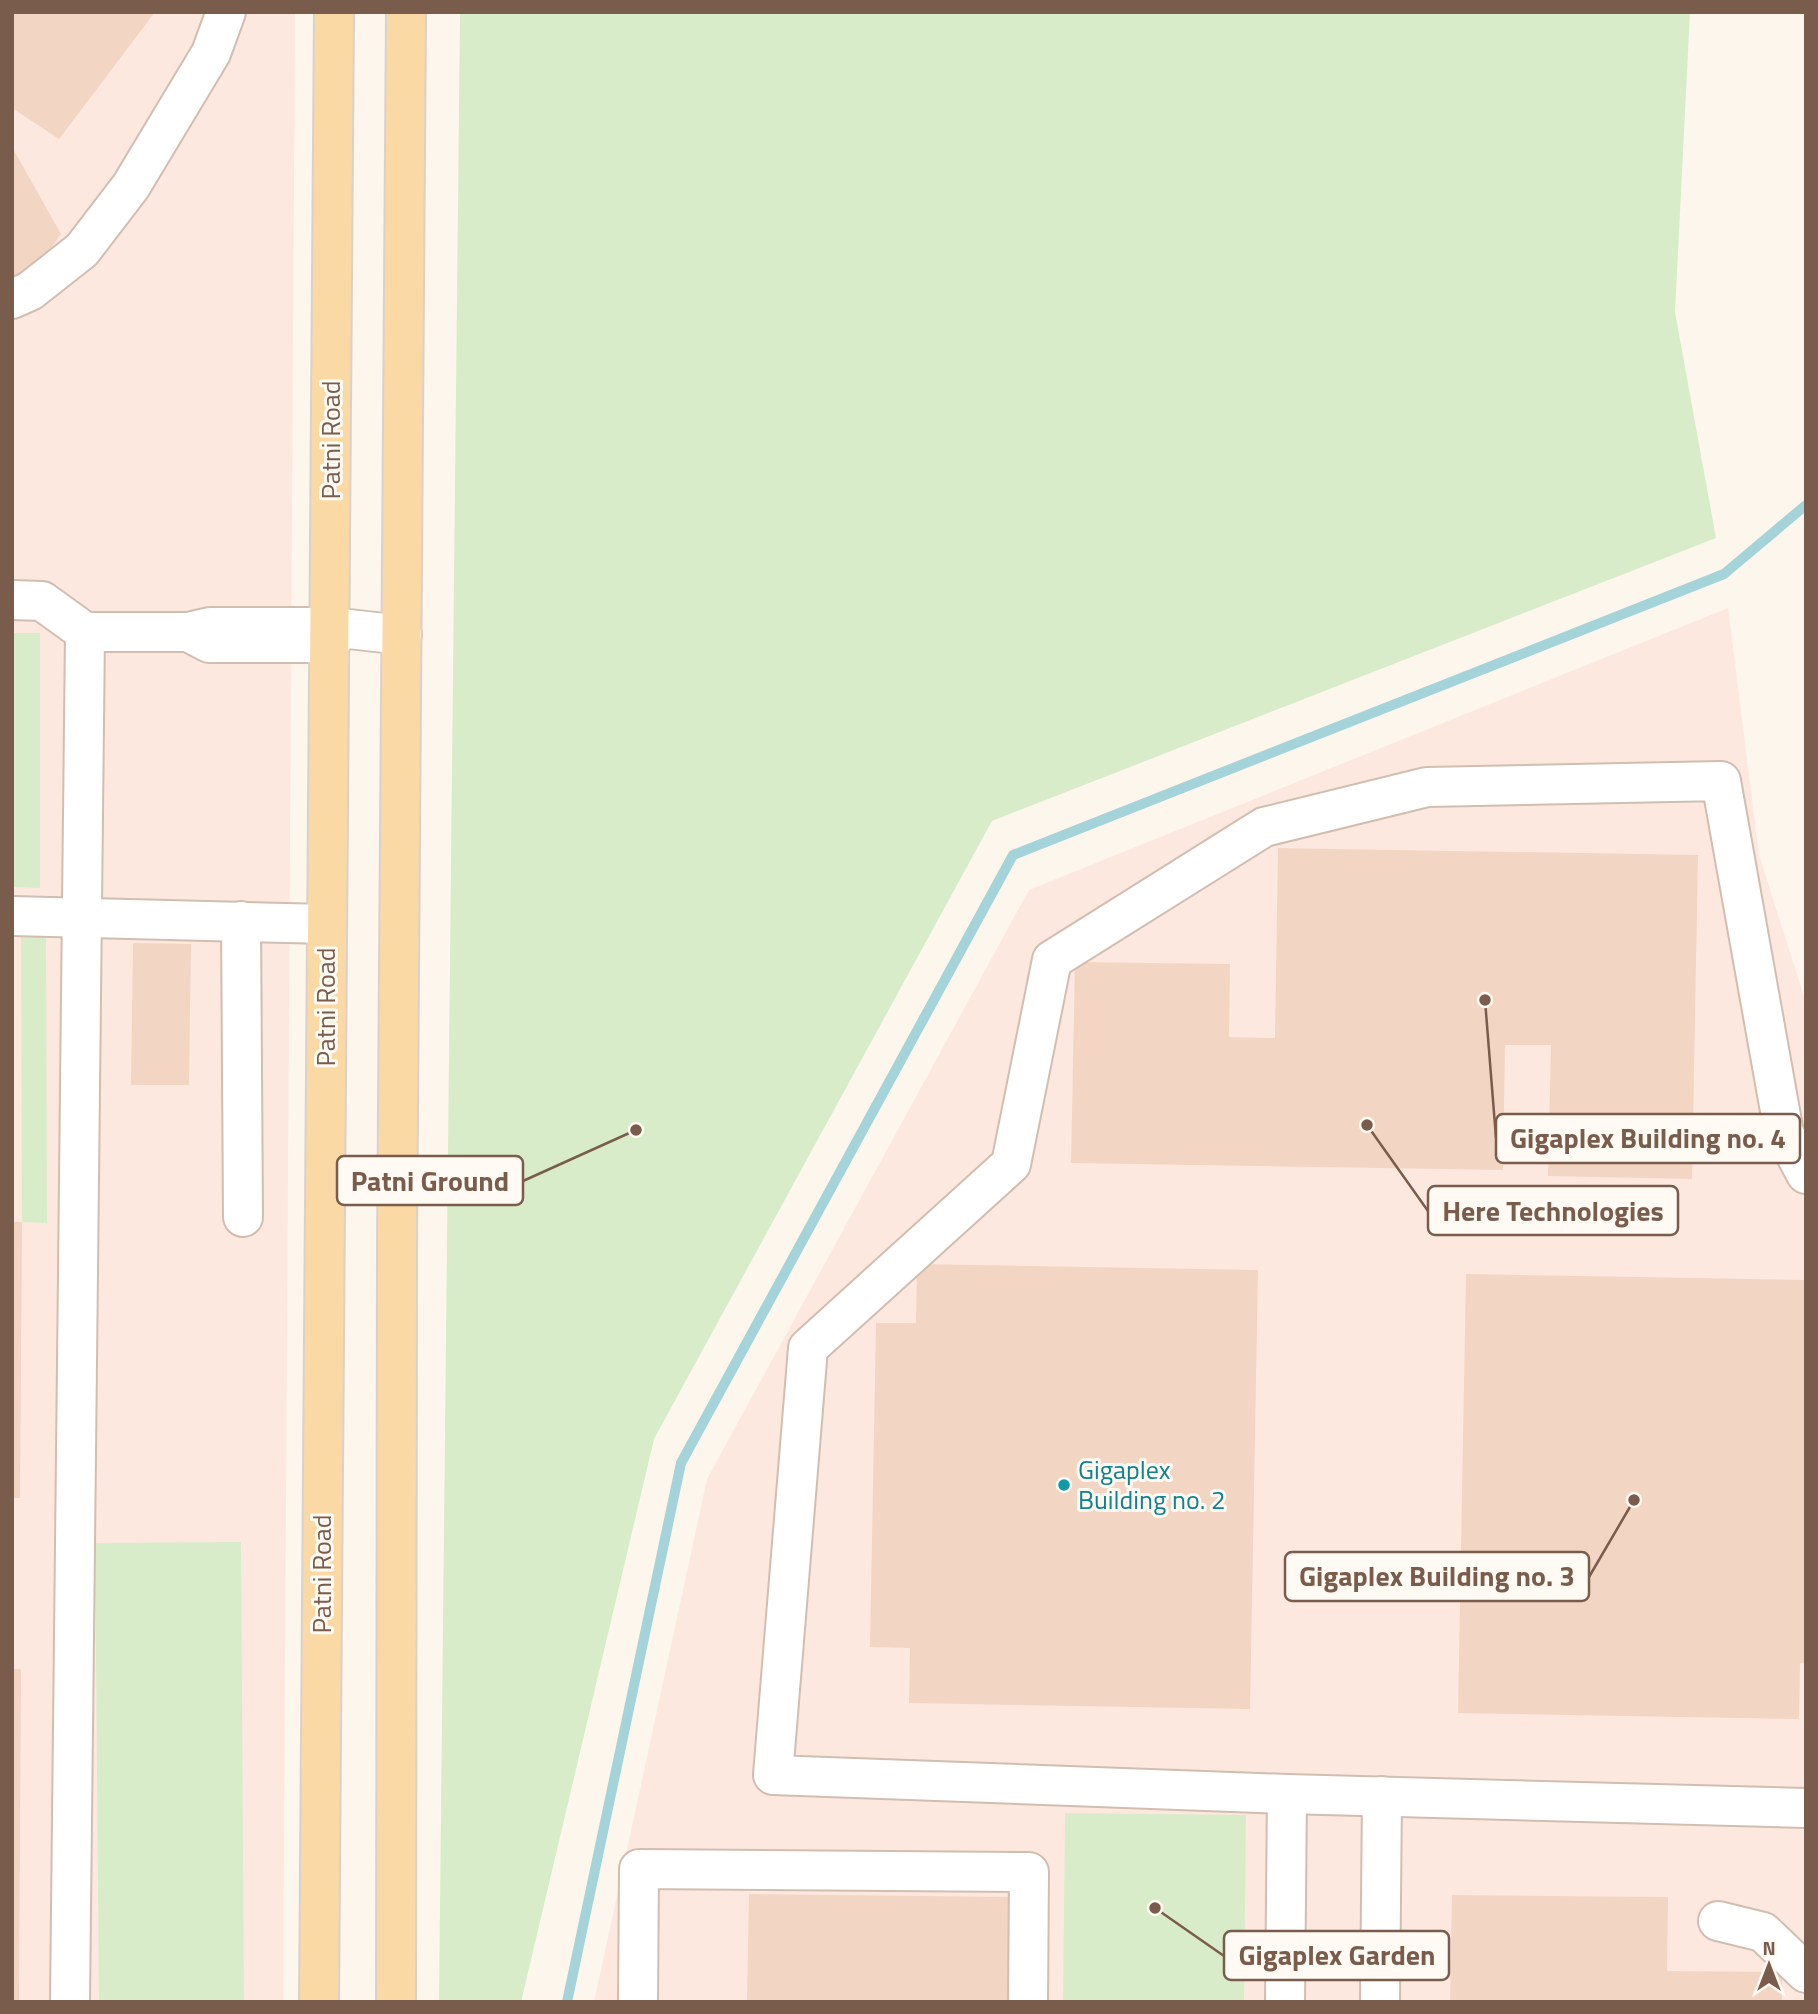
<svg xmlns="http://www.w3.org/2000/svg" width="1818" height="2014" font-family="'Titillium Web',sans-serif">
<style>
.commercial{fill:#fde8e0}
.green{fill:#d8ecc9}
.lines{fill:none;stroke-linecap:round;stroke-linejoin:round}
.stream{stroke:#a5d3da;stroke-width:10}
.building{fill:#f3d5c3}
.minor-casing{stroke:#d1beb0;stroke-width:42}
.major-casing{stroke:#dad1cd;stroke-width:42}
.minor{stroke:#fff;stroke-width:38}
.major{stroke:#fbd9a5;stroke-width:38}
.culture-dot{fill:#0f9aa8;stroke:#fffaf3;stroke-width:2.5}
.labels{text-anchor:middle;stroke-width:6;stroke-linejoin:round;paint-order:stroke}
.street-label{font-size:26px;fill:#7a5c4d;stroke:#fffaf3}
.culture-label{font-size:26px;fill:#0d838f;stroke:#fffaf3;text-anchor:start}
.leader{fill:none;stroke:#7a5c4d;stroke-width:2.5}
.callout-dot{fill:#7a5c4d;stroke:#fffaf3;stroke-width:2.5}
.callout{fill:#fffaf3;stroke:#7a5c4d;stroke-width:2.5}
.callout-label{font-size:28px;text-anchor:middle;font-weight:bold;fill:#7a5c4d}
</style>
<rect width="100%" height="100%" fill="#fdf6ec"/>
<g class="commercial">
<path d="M12,12h283l-12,1990h-271z"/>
<path d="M1728,608l31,247 47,148v999h-1212l113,-523 322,-589z"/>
</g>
<g class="green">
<path d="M460,12h1230l-15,300 41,226 -724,283 -338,618 -133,563h-82z"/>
<path d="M12,633h28v255l-28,-1z"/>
<path d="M21,935h25l1,288 -25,-1z"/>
<path d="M241,1542l3,460h-145l-4,-459z"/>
<path d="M1065,1813l181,2 -2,187h-181z"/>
</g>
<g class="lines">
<path class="stream" d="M567,2002l114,-539 332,-608 711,-281 82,-69"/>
</g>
<g class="building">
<path d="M12,12h143l-96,127 -47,-31z"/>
<path d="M12,147l49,87 -41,58 -8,-2z"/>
<path d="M1278,848l420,7 -6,324 -144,-3 3,-131h-46l-2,125 -432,-7 4,-201 155,2 -1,73 46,1z"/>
<path d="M133,943l58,1 -2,141h-58z"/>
<path d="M12,1222h10l-2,276h-8z"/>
<path d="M917,1264l341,6 -8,439 -341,-6 1,-55 -40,-1 6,-324h40z"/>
<path d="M1466,1274l340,6v383h-6l-1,56 -341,-6z"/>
<path d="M12,1669h9l-2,333h-7z"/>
<path d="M749,1894l268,3 -2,105h-268z"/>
<path d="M1452,1895l216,2 -1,74 115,1v30h-332z"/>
</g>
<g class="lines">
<defs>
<g id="minor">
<path d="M12,299l18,-8 52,-41 49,-64 80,-133 15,-41"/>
<path d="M12,600l30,1 43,31h103"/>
<path d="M331,643h-122l-21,-11 22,-5h121l71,8"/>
<path d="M12,916l315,8"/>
<path d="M241,921l2,296"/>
<path d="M1806,1174l-22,-41 -63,-352 -294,6 -163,40 -212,133 -41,204 -203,184 -35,427 514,19 519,14"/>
<path d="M1718,1921l45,11 43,41"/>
<path d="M70,2002l15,-1370"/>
<path d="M638,2002l1,-133 390,3 -1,130"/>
<path d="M1285,2002l2,-208"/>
<path d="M1380,2002l2,-206"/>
</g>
<g id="major">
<path d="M319,2002l15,-1990"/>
<path d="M396,2002l1,-756 9,-1234"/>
</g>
</defs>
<use href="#minor" class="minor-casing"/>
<use href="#major" class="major-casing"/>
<use href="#minor" class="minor"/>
<use href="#major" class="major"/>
</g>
<circle class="culture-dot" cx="1064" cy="1485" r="7"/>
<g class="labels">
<g class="street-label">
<text transform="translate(331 440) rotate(-90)" y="9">Patni Road</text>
<text transform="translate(326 1007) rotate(-90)" y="9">Patni Road</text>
<text transform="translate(322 1574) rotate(-90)" y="9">Patni Road</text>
</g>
<g class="culture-label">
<text x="1078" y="1479">Gigaplex<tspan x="1078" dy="30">Building no. 2</tspan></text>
</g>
</g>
<path class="leader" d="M1485 1000L1496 1138M636 1130L523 1181M1367 1125L1428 1211M1634 1500L1589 1577M1155 1908L1224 1956"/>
<g class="callout-dot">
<circle cx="1485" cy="1000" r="7"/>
<circle cx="636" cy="1130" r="7"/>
<circle cx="1367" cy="1125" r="7"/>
<circle cx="1634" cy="1500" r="7"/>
<circle cx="1155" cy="1908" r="7"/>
</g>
<g class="callout">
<rect x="1496" y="1114" width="304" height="49" rx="7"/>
<rect x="337" y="1156" width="186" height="49" rx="7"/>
<rect x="1428" y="1186" width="250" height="49" rx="7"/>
<rect x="1285" y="1552" width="304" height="49" rx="7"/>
<rect x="1224" y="1931" width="225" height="49" rx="7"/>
</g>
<g class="callout-label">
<text x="1648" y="1148">Gigaplex Building no. 4</text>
<text x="430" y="1191">Patni Ground</text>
<text x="1553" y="1221">Here Technologies</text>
<text x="1437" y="1586">Gigaplex Building no. 3</text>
<text x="1337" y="1965">Gigaplex Garden</text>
</g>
<rect width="1818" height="2014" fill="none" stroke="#7a5c4d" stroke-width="28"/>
<g transform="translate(1769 1965)" stroke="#fffaf3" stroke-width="5" paint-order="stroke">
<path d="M0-5L12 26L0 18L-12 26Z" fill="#7a5c4d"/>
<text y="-10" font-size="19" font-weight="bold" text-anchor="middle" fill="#7a5c4d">N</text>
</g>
</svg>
